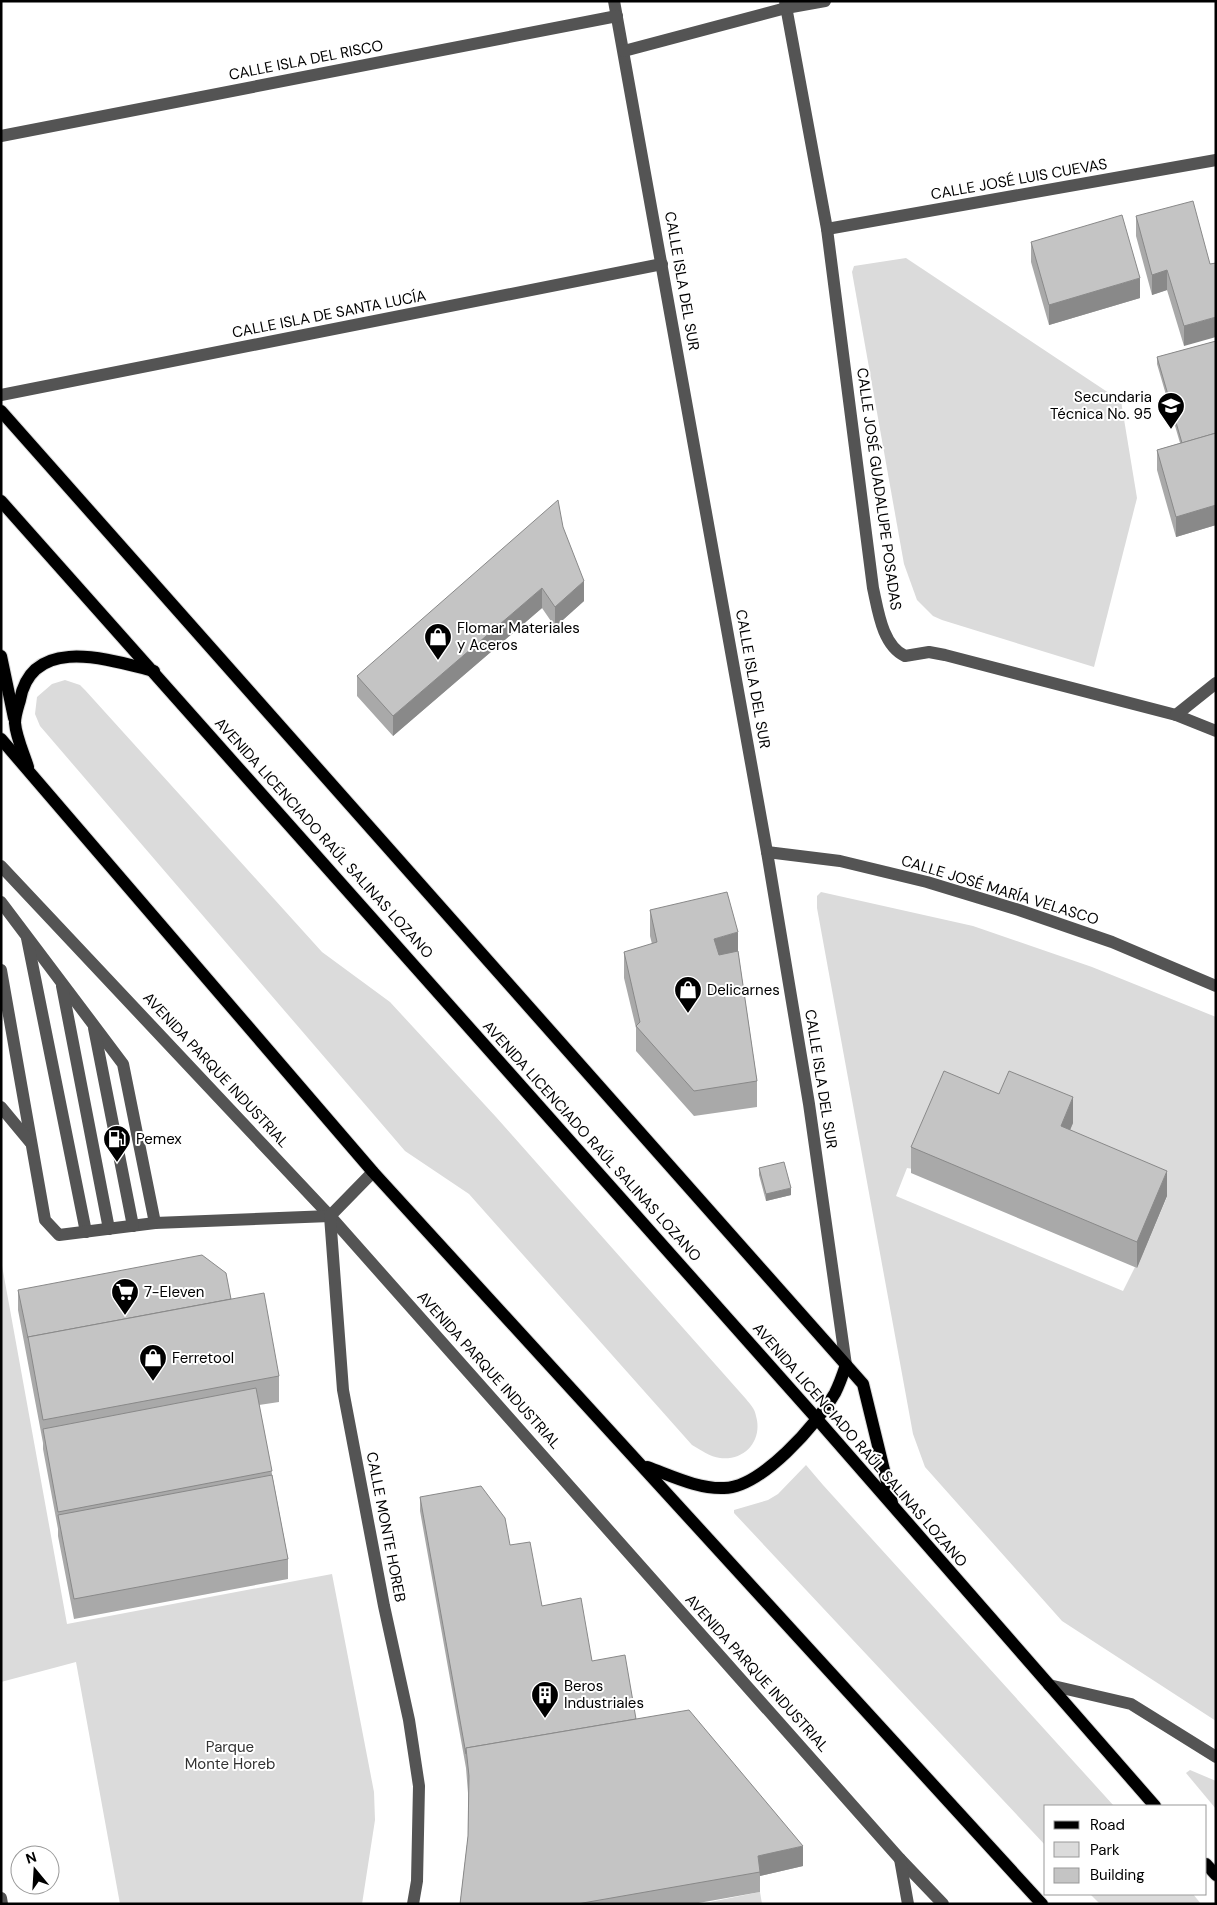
<svg xmlns="http://www.w3.org/2000/svg" width="1217" height="1905" font-family="'DM Sans',sans-serif">
<style>
.green{fill:#dbdbdb;fill-rule:evenodd}
.lines{fill:none;stroke-linecap:round;stroke-linejoin:round}
.major-casing{stroke:#dbdbdb;stroke-width:14}
.minor{stroke:#545454;stroke-width:12}
.major{stroke:#000;stroke-width:12}
.wall{fill:#a9a9a9}
.shaded-wall{fill:#898989}
.building{fill:#c4c4c4;stroke:#898989}
.labels{text-anchor:middle;stroke-width:4;stroke-linejoin:round;paint-order:stroke}
.street-label{font-size:15px;fill:#000;stroke:#fff}
.poi-label{font-size:15px;fill:#000;stroke:#fff;text-anchor:start}
.park-label{font-size:15px;fill:#323232;stroke:#fff}
</style>
<rect width="100%" height="100%" fill="#fff"/>
<g class="green">
<path d="M906,258l215,143 16,97 -43,169 -152,-47 -9,-4 -16,-16 -13,-36 -52,-292 2,-6z"/>
<path d="M65,680l15,5 5,5 237,262 68,50 106,115 250,282c4,5 9,10 10,17 7,24 -11,45 -36,42 -10,-1 -19,-8 -28,-13l-223,-251 -64,-43 -365,-425 -5,-12 2,-17 15,-13z"/>
<path d="M821,892l152,34 119,41 124,50v704l-154,-100 -137,-154 -12,-33 -96,-526v-12zM907,1168l6,1 254,28 -30,71 -2,-1 -12,24 -227,-95z"/>
<path d="M1,1260l66,364 265,-50 42,218 1,28 -13,84h-242l-44,-242 -75,20z"/>
<path d="M806,1465l17,20 291,321h-68v40l-312,-333v-3l34,-10 10,-6z"/>
<path d="M1190,1770l26,11v28l-30,-36z"/>
<path d="M760,1892l2,12h-62z"/>
<path d="M1090,1894h103l8,10h-101z"/>
</g>
<g class="lines">
<defs>
<g id="major">
<path d="M1,411l862,973 29,119"/>
<path d="M1,501l816,918 338,387"/>
<path d="M1,656l13,62"/>
<path d="M1,739l372,433 669,732"/>
<path d="M28,767c-4,-13 -12,-30 -13,-44 0,-8 3,-16 5,-23 12,-66 90,-40 134,-29"/>
<path d="M647,1467c25,9 51,22 77,21 37,0 93,-64 111,-95 4,-8 8,-19 11,-28"/>
<path d="M1206,1864l10,11"/>
</g>
</defs>
<use href="#major" class="major-casing"/>
<g class="minor">
<path d="M614,1l153,851 42,252 37,261"/>
<path d="M785,1l42,228 46,359c5,22 9,57 32,68l24,-4 16,3 231,60 40,16"/>
<path d="M624,51l162,-43 39,-7"/>
<path d="M1,136l616,-120"/>
<path d="M827,229l389,-69"/>
<path d="M1,395l661,-131"/>
<path d="M1176,715l40,-32"/>
<path d="M767,852l73,9 87,21 92,28 93,32 104,44"/>
<path d="M1,866l329,350 570,643 43,45"/>
<path d="M1,902l122,162 32,159"/>
<path d="M27,938l59,294"/>
<path d="M1,970l44,250 14,15 96,-12 175,-7"/>
<path d="M62,986l47,243"/>
<path d="M94,1028l39,198"/>
<path d="M1,1107l29,35"/>
<path d="M373,1172l-43,44 13,174 41,216 25,114 10,66 -2,95 -4,23"/>
<path d="M1049,1685l82,19 85,53"/>
<path d="M900,1859l8,45"/>
<path d="M1,1898l1,6"/>
</g>
<use href="#major" class="major"/>
</g>
<g class="wall">
<path d="M1136,216l74,48 -26,82 -17,-56 -15,5 -16,-59z"/>
<path d="M1031,242l109,56 -91,27 -18,-63z"/>
<path d="M1216,341v184l-40,12 -19,-67v-20l23,-7 -23,-79v-7z"/>
<path d="M563,527l21,74 -29,26 -13,-19 -149,128 -36,-40v-20z"/>
<path d="M650,910l88,41 19,130v26l-63,9 -58,-65v-23l-12,-50v-26l28,-8 -2,-8z"/>
<path d="M999,1094l74,29 -3,7 97,66 -30,72 -226,-95v-26z"/>
<path d="M759,1168l32,27 -25,6 -7,-26z"/>
<path d="M18,1290l213,9 48,77v26l-20,3 29,154v20l-214,40 -16,-83v-7l-15,-80v-6l-25,-133z"/>
<path d="M420,1497l90,48 32,61 50,55 44,58 167,147 -43,10v16l-67,12h-233l8,-68v-43l-2,-25 -46,-257z"/>
</g>
<g class="shaded-wall">
<path d="M1167,270v20l-15,5v-20z"/>
<path d="M1140,278v20l-91,27v-20z"/>
<path d="M1216,317v20l-32,9v-20z"/>
<path d="M1216,505v20l-40,12v-20z"/>
<path d="M584,581v20l-29,26v-20z"/>
<path d="M542,588v20l-149,128v-20z"/>
<path d="M738,932v26l-24,6v-25z"/>
<path d="M1073,1097v26l-12,28v-25z"/>
<path d="M1167,1171v25l-30,72v-26z"/>
<path d="M791,1188v7l-25,6v-7z"/>
<path d="M803,1846v20l-43,10 -2,-20z"/>
</g>
<g class="building">
<path d="M1193,201l17,63 6,-1v54l-32,9 -17,-56 -15,5 -16,-59z"/>
<path d="M1122,215l18,63 -91,27 -18,-63z"/>
<path d="M1216,341v92l-34,10 -25,-86z"/>
<path d="M1216,433v72l-40,12 -19,-67z"/>
<path d="M558,500l5,27 21,54 -29,26 -13,-19 -149,128 -36,-40z"/>
<path d="M727,892l11,40 -24,7 5,16 19,-4 19,130 -63,10 -58,-65 4,-4 -16,-70 33,-10 -7,-32z"/>
<path d="M944,1071l55,23 10,-23 64,26 -12,29 106,45 -30,71 -226,-95z"/>
<path d="M784,1162l7,26 -25,6 -7,-26z"/>
<path d="M202,1255l24,18 5,26 -203,38v1l-10,-48z"/>
<path d="M264,1293l15,83 -236,44 -15,-83z"/>
<path d="M256,1388l16,83 -214,41 -15,-83z"/>
<path d="M272,1475l16,84 -214,40 -16,-84z"/>
<path d="M481,1486l24,32 5,27 20,-3 12,64 39,-8 11,63 33,-6 11,64 -170,29v6l-46,-257z"/>
<path d="M689,1710l114,136 -45,10 2,16 -183,32h-117l8,-68 1,-60 -3,-28z"/>
</g>
<defs>
<symbol id="school-pin" viewBox="-11 -11 22 30"><path d="M0 17L-7.5 6A9.5 9.5 0 1 1 7.5 6Z" fill="#000" stroke="#fff"/><path d="M0-5L7-2L0 1L-7-2ZM-4 1L0 2.5L4 1V4Q0 6-4 4Z" fill="#fff"/></symbol>
<symbol id="shop-pin" viewBox="-11 -11 22 30"><path d="M0 17L-7.5 6A9.5 9.5 0 1 1 7.5 6Z" fill="#000" stroke="#fff"/><path d="M-5-2.5h2.3a2.7 3.5 0 0 1 5.4 0H5L5.5 6h-11ZM-1.5-2.5h3a1.5 2.3 0 0 0-3 0Z" fill="#fff"/></symbol>
<symbol id="fuel-pin" viewBox="-11 -11 22 30"><path d="M0 17L-7.5 6A9.5 9.5 0 1 1 7.5 6Z" fill="#000" stroke="#fff"/><path d="M-5.5-6h7V0h2V4h1.3V-2.5L3-4.5l.8-.8L6-3V5H2.5V1h-1V6h-7ZM-4.2-4.7v3.2H.2V-4.7Z" fill="#fff"/></symbol>
<symbol id="supermarket-pin" viewBox="-11 -11 22 30"><path d="M0 17L-7.5 6A9.5 9.5 0 1 1 7.5 6Z" fill="#000" stroke="#fff"/><path d="M-6-5.5h2.5l.6 2H6L4.5 2H-2.5L-4.4-4H-6ZM-1.5 3.2a1.3 1.3 0 1 0 .1 0ZM3 3.2a1.3 1.3 0 1 0 .1 0Z" fill="#fff"/></symbol>
<symbol id="building-pin" viewBox="-11 -11 22 30"><path d="M0 17L-7.5 6A9.5 9.5 0 1 1 7.5 6Z" fill="#000" stroke="#fff"/><path d="M-4-6H4V6H1V3H-1V6H-4ZM-2.5-4.3h1.7v1.8h-1.7ZM.8-4.3h1.7v1.8H.8ZM-2.5-1h1.7V.8h-1.7ZM.8-1h1.7V.8H.8Z" fill="#fff"/></symbol>
</defs>
<g fill-rule="evenodd">
<use href="#school-pin" x="1155" y="390" width="32" height="43"/>
<use href="#shop-pin" x="422" y="621" width="32" height="43"/>
<use href="#shop-pin" x="672" y="974" width="32" height="43"/>
<use href="#fuel-pin" x="101" y="1123" width="32" height="43"/>
<use href="#supermarket-pin" x="109" y="1276" width="32" height="43"/>
<use href="#shop-pin" x="137" y="1342" width="32" height="43"/>
<use href="#building-pin" x="529" y="1679" width="32" height="43"/>
</g>
<g class="labels">
<g class="street-label">
<text transform="translate(306 60) rotate(-11)" y="5">CALLE ISLA DEL RISCO</text>
<text transform="translate(1019 179) rotate(-10)" y="5">CALLE JOSÉ LUIS CUEVAS</text>
<text transform="translate(682 281) rotate(80)" y="5">CALLE ISLA DEL SUR</text>
<text transform="translate(329 314) rotate(-11)" y="5">CALLE ISLA DE SANTA LUCÍA</text>
<text transform="translate(879 489) rotate(82)" y="5">CALLE JOSÉ GUADALUPE POSADAS</text>
<text transform="translate(753 679) rotate(80)" y="5">CALLE ISLA DEL SUR</text>
<text transform="translate(324 838) rotate(48)" y="5">AVENIDA LICENCIADO RAÚL SALINAS LOZANO</text>
<text transform="translate(1000 890) rotate(17)" y="5">CALLE JOSÉ MARÍA VELASCO</text>
<text transform="translate(216 1070) rotate(47)" y="5">AVENIDA PARQUE INDUSTRIAL</text>
<text transform="translate(821 1079) rotate(81)" y="5">CALLE ISLA DEL SUR</text>
<text transform="translate(592 1141) rotate(48)" y="5">AVENIDA LICENCIADO RAÚL SALINAS LOZANO</text>
<text transform="translate(489 1370) rotate(48)" y="5">AVENIDA PARQUE INDUSTRIAL</text>
<text transform="translate(860 1445) rotate(49)" y="5">AVENIDA LICENCIADO RAÚL SALINAS LOZANO</text>
<text transform="translate(386 1527) rotate(79)" y="5">CALLE MONTE HOREB</text>
<text transform="translate(757 1673) rotate(48)" y="5">AVENIDA PARQUE INDUSTRIAL</text>
</g>
<g class="poi-label">
<text x="1152" y="402" text-anchor="end">Secundaria<tspan x="1152" dy="17">Técnica No. 95</tspan></text>
<text x="457" y="633">Flomar Materiales<tspan x="457" dy="17">y Aceros</tspan></text>
<text x="707" y="995">Delicarnes</text>
<text x="136" y="1144">Pemex</text>
<text x="144" y="1297">7-Eleven</text>
<text x="172" y="1363">Ferretool</text>
<text x="564" y="1691">Beros<tspan x="564" dy="17">Industriales</tspan></text>
</g>
<g class="park-label">
<text x="230" y="1752">Parque<tspan x="230" dy="17">Monte Horeb</tspan></text>
</g>
</g>
<rect width="1217" height="1905" fill="none" stroke="#000000" stroke-width="5"/>
<rect x="1044" y="1805" width="162" height="90" fill="#ffffff" stroke="#999999"/>
<rect x="1054" y="1821" width="25" height="8" fill="#000000" stroke="#999999"/>
<text x="1090" y="1830" font-size="15" fill="#000000">Road</text>
<rect x="1054" y="1842" width="25" height="15" fill="#dbdbdb" stroke="#999999"/>
<text x="1090" y="1855" font-size="15" fill="#000000">Park</text>
<rect x="1054" y="1868" width="25" height="15" fill="#c4c4c4" stroke="#999999"/>
<text x="1090" y="1880" font-size="15" fill="#000000">Building</text>
<g transform="translate(35 1870) rotate(342)"><circle r="24" fill="#ffffff" stroke="#999999"/>
<path d="M0-4L9 19L0 12L-9 19Z" fill="#000000"/>
<text y="-8" font-size="14" font-weight="bold" text-anchor="middle" fill="#000000">N</text>
</g>
</svg>
